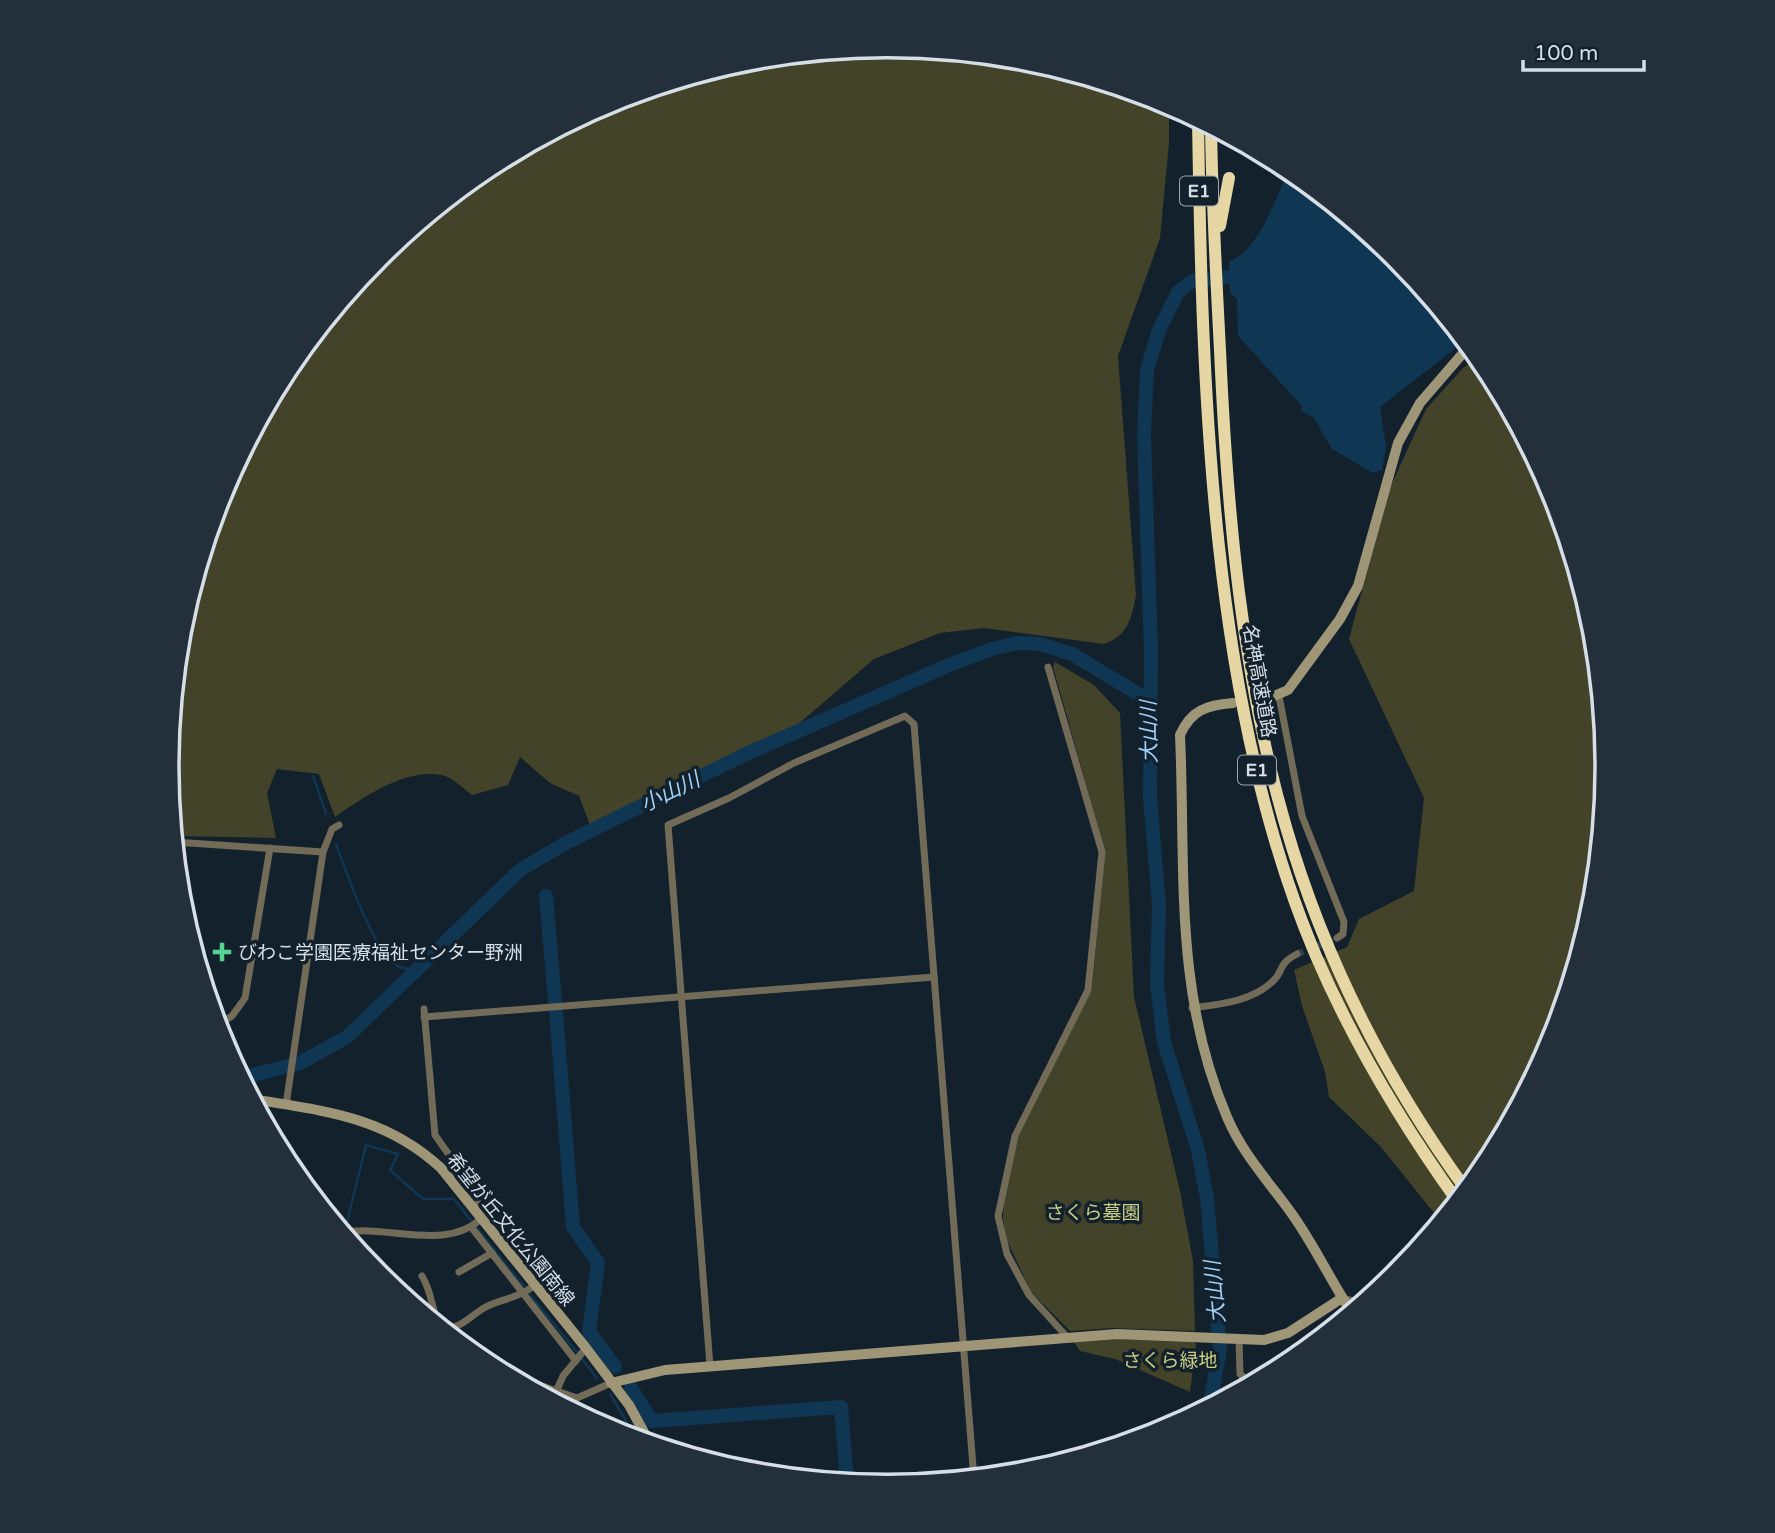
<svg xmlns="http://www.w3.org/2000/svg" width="1775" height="1533" font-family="'Varela Round','Noto Sans JP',sans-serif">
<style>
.green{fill:#424329}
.water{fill:#0f3753}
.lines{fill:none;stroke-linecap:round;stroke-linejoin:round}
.stream{stroke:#0f3753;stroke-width:2.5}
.river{stroke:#0f3753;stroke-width:14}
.street-tunnel{stroke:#303e49;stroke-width:7;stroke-dasharray:7 3.5;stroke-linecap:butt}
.street{stroke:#716b57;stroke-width:7}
.secondary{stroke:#9f9677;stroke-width:10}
.highway{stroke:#e5d6a4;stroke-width:12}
.poi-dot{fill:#55d395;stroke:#13212d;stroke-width:2.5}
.labels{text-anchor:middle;stroke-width:7;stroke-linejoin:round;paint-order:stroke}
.shield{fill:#13212d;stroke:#9ca6af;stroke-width:2}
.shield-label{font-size:18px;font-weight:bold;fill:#d6dfe7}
.street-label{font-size:19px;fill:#d6dfe7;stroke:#13212d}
.poi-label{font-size:19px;fill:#d6dfe7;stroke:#13212d;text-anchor:start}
.park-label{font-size:19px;fill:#c9cd82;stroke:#13212d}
.water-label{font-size:21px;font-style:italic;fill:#a0d2fb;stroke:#13212d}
.rim{fill:none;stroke:#d6dfe7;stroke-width:3.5}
</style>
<rect width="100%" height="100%" fill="#13212d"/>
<g class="green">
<path d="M888,46l141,13 140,44v40l-9,95 -42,118 18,239c-5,24 -7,40 -32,49l-120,-16 -44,5 -66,26 -78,67 -206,99 -11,-29 -29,-13 -30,-26 -12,28 -36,10c-7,-5 -18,-16 -27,-19 -37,-10 -81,21 -110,41l-16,-43 -42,-5 -10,24 9,45 -103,-2 -6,-70 13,-141 42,-135 66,-124 90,-110 109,-89 125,-67 135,-41z"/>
<path d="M1480,357l74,134 41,135 13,141 -13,141 -42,135 -66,124 -49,59 -4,-13 -53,-66 -52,-50 -4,-25 -23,-66 -8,-36 53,-23 12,-28 55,-28 10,-93 -75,-159 41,-151 36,-79 37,-41z"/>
<path d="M1055,662l39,23 26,28 14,284 46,194 13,70 2,70 -82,-3 -43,3 -39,-39 -25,-54 -3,-20 1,-21 14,-59 74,-149 13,-138 -52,-184z"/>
<path d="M1117,1338l75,3 4,3 -6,48 -75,-33 -35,-8 -6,-9z"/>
</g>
<path class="water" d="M1290,168l108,89 68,83 -86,67 6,40 -4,23 -9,3 -41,-24 -19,-32 -12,-6 1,-5 -64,-70 -1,-37 -7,-6 -1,-31c33,-15 45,-63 61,-94z"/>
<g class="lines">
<g class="stream">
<path d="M313,776l13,37"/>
<path d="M336,844c10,27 39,113 64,123 5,2 11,2 17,3"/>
<path d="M347,1222l19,-77 32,9 -8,16 33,29h31l70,88"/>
<path d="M335,1225l5,-4"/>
<path d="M530,1295l47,57"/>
<path d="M582,1359l15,19"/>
<path d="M610,1394l28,47"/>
</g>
<g class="river">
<path d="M546,896l9,105"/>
<path d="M556,1012l17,215 25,36 -9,69 26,35"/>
<path d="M239,1075l10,1 51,-13 47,-26 173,-167 44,-26 182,-90 203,-89 43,-16 25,-6 23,1 32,10 78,47"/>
<path d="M631,1388l21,33 189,-14 6,76"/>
<path d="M1209,1408l11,-58 -13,-152 -9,-48 -34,-108 -7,-57 2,-81 -9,-106 1,-148 -7,-214 3,-66 12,-40 19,-38 14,-11 37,-4 17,4"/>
</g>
<path class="street-tunnel" d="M1297,954l40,-16"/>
<g class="street">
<path d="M1048,667l54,185 -14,138 -73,146 -17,80 9,38 22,41 39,43"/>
<path d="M1279,696l23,120 42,106 -1,12 -6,4"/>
<path d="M174,842l149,10"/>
<path d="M1192,1008c28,-4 58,-6 80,-26 13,-11 4,-17 25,-28"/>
<path d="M424,1009l11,126 44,62v5l-5,6"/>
<path d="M424,1017l510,-40"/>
<path d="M216,1026l16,-10 13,-18 25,-150"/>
<path d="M286,1105l37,-253 9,-23 7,-4"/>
<path d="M472,1228l104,133"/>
<path d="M342,1233c44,-10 103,20 140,-15"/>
<path d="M459,1272l33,-19"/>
<path d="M422,1276c11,18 9,34 18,51 22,5 32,-15 50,-22 17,-7 30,-8 45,-20"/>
<path d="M1343,1298l20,6"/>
<path d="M1239,1339l1,35 13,11"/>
<path d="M710,1366l-42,-541 61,-27 65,-35 111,-47 9,8 60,755"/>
<path d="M515,1381h13l49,17 34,-15"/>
<path d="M552,1401l11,-25 23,-28"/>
</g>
<g class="secondary">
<path d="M1267,699l21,-9 52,-71 18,-33 40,-143 22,-40 50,-58"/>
<path d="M1233,703c-26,2 -42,7 -53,32 6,133 -7,256 47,382 15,36 42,65 65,97 22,31 39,67 60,99"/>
<path d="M252,1099c72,12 133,17 189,69l145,180 43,57 22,40"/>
<path d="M611,1383l54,-13 452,-36 147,6 24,-7 54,-35"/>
</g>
<g class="highway">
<path d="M1198,119c4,267 12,589 118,837 38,88 86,168 142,246"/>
<path d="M1211,126c1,75 5,149 9,224 7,159 21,323 66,477 38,131 101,254 181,364"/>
<path d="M1220,226l9,-48"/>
</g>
</g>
<path class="poi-dot" d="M218.5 941.5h7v7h7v7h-7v7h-7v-7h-7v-7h7z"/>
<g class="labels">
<g class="shield">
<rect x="1180" y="176.5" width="38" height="29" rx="5"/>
<rect x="1238" y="755.5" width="38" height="29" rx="5"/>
</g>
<g class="shield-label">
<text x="1199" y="197">E1</text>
<text x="1257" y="776">E1</text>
</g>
<g class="street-label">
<text transform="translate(1260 681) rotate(80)" y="7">名神高速道路</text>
<text transform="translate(511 1229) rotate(51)" y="7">希望が丘文化公園南線</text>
</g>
<g class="poi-label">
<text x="238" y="959">びわこ学園医療福祉センター野洲</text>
</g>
<g class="park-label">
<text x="1093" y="1219">さくら墓園</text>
<text x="1170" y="1367">さくら緑地</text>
</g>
<g class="water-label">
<text transform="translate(1149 732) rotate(-91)" y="7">大山川</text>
<text transform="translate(670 792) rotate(-26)" y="7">小山川</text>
<text transform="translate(1215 1292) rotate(-95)" y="7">大山川</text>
</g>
</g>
<path d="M0 0H1775V1533H0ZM179 766a708 708 0 1 1 1416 0a708 708 0 1 1-1416 0Z" fill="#23303c" fill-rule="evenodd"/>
<path class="rim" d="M179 766a708 708 0 1 1 1416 0a708 708 0 1 1-1416 0Z"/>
<path d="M1523 60v10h121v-10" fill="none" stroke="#d6dfe7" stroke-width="3.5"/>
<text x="1534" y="60" font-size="21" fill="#d6dfe7" stroke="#13212d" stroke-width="5" paint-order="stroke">100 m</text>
</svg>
